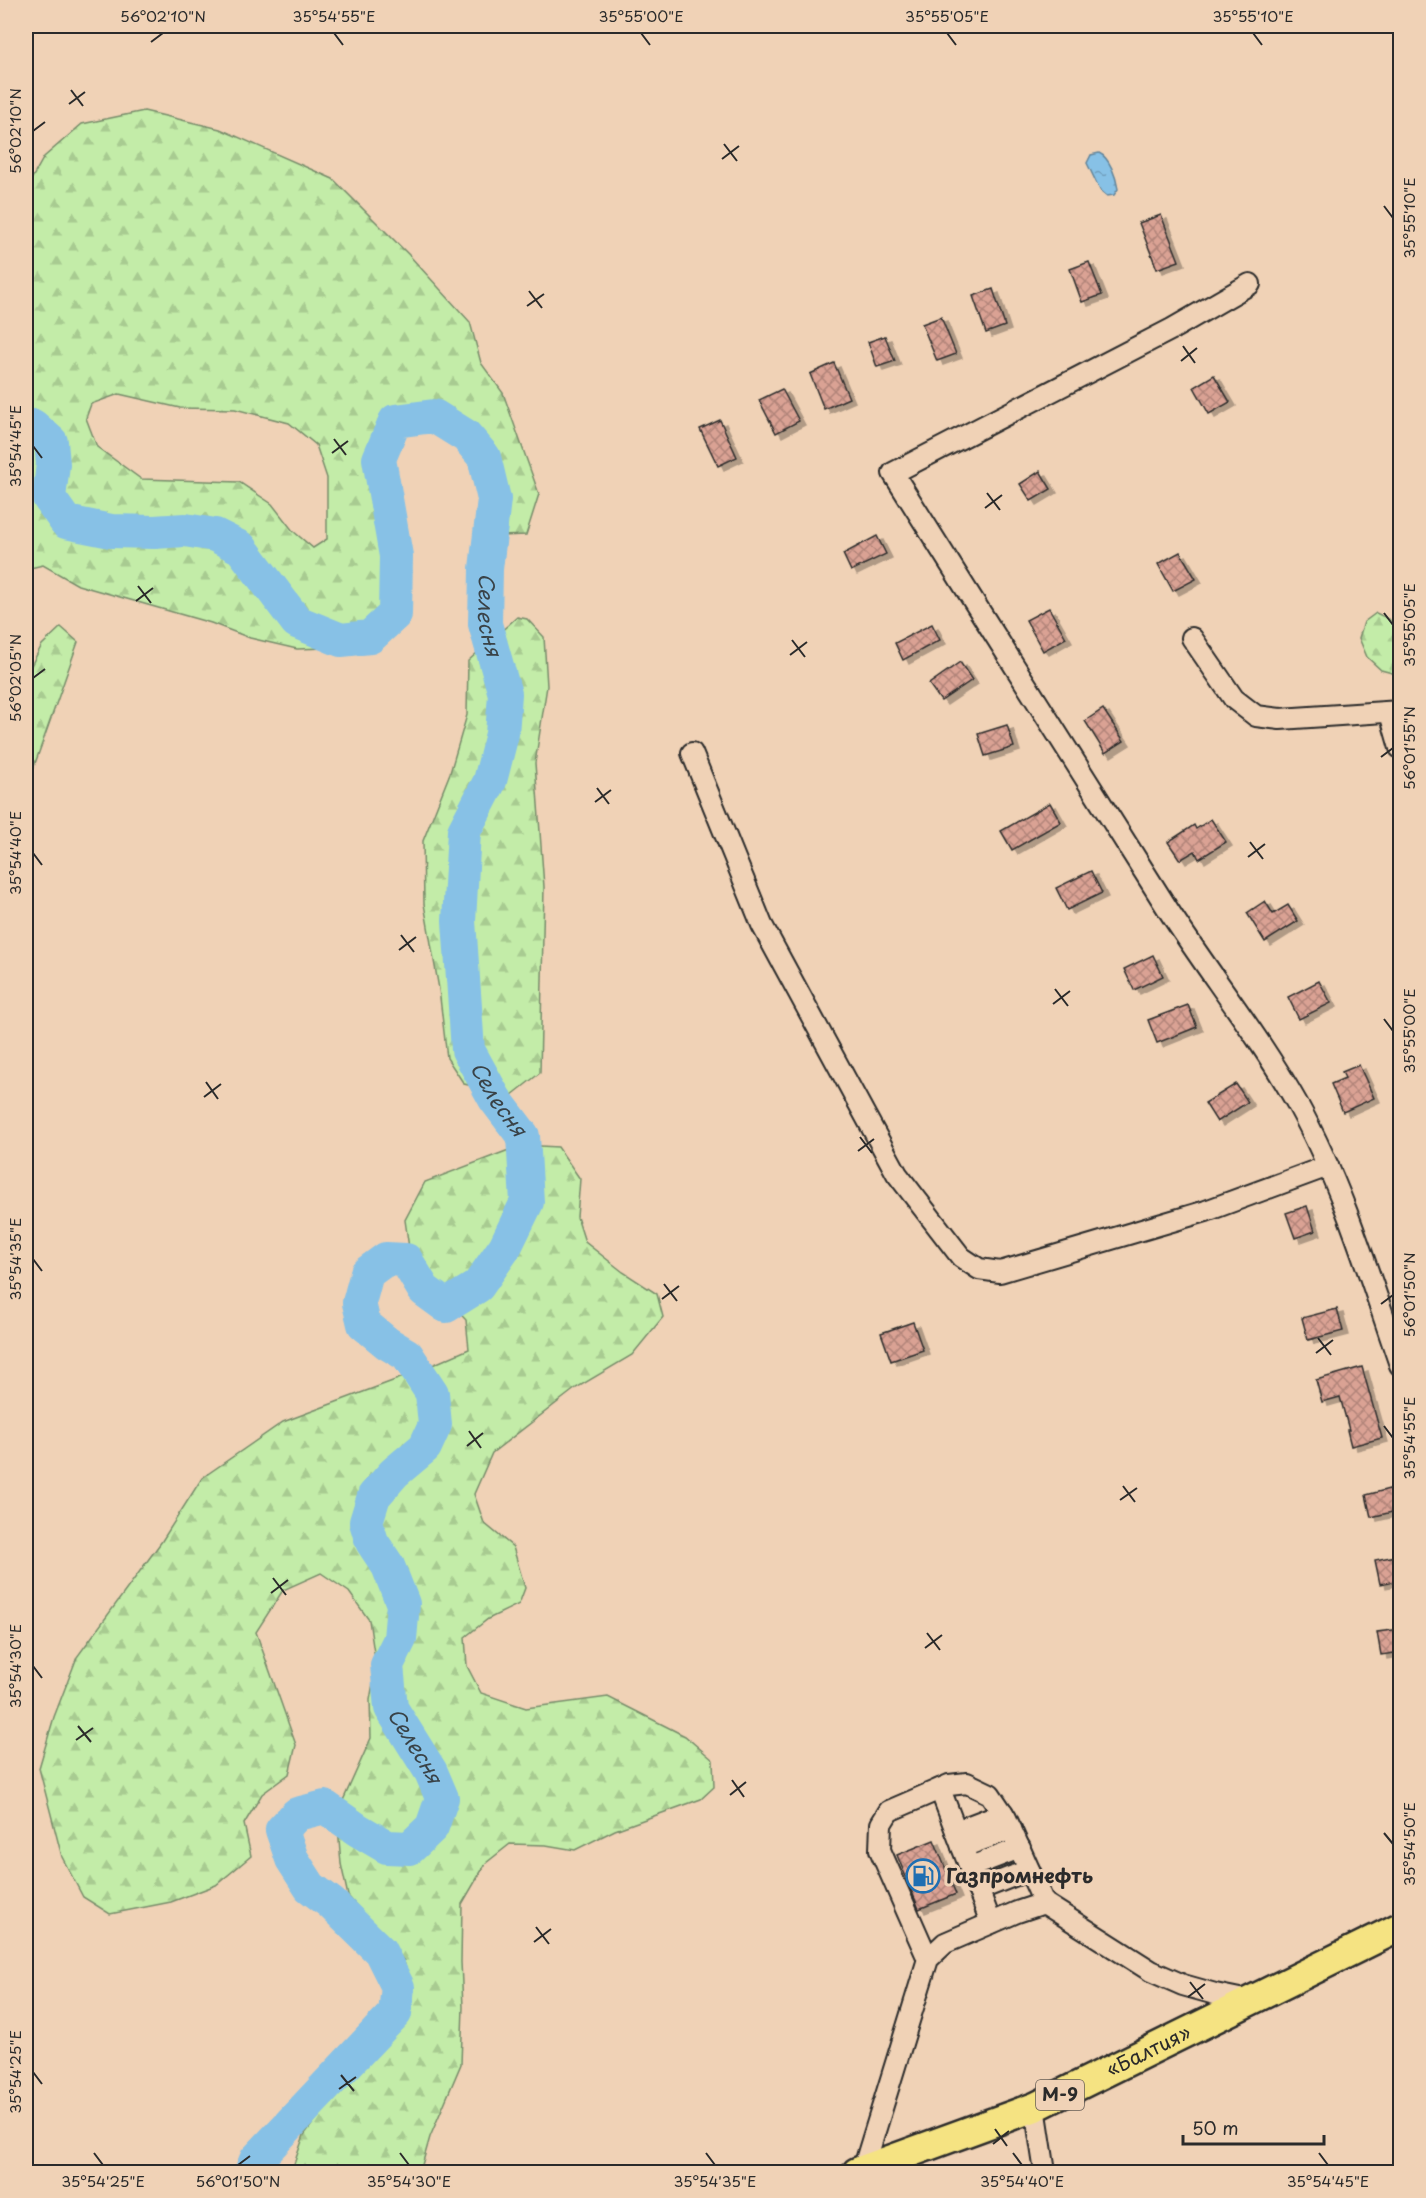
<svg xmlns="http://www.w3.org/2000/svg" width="1426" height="2198" font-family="'Playpen Sans',sans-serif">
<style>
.forest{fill:url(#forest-firs);stroke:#778c6a;stroke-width:1.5;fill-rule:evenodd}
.water{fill:url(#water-ripples);stroke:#62859b;stroke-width:1.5}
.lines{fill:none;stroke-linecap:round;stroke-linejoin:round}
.river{stroke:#87c1e6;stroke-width:34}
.building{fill:url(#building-cross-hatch);stroke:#2b2b2b;stroke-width:1.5;filter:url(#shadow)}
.minor-casing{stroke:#2b2b2b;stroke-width:24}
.highway-casing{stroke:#2b2b2b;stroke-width:33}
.minor{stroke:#f0d2b6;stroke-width:20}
.highway{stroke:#f5e382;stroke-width:28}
.ticks{fill:none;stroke:#2b2b2b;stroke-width:2}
.labels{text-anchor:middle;stroke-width:6;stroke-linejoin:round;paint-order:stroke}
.shield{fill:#f0d2b6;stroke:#665d55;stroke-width:1.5}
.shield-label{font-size:18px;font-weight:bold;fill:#2b2b2b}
.poi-label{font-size:20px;font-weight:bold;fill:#2b2b2b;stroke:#f0d2b6;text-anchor:start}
.street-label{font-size:20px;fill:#2b2b2b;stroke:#f0d2b6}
.water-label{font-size:21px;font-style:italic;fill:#394247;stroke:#f0d2b6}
.neatline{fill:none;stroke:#2b2b2b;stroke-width:2}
.ticks-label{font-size:15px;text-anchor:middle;fill:#2b2b2b}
</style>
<defs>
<pattern id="forest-firs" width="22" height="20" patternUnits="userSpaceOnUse" patternTransform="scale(1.5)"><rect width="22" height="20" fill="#c3eca8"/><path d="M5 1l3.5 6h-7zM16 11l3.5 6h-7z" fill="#a8cb91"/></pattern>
<pattern id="water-ripples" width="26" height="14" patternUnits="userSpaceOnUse" patternTransform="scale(1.5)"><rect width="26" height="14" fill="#87c1e6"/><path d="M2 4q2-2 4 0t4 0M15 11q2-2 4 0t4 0" fill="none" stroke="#6f9dbb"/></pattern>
<pattern id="building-cross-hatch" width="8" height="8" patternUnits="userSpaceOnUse" patternTransform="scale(1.5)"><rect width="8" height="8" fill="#daa294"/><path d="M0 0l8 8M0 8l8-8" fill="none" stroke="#b18479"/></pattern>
<filter id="shadow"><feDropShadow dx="6" dy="4" stdDeviation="0" flood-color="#0004"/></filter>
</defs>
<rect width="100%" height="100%" fill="#f0d2b6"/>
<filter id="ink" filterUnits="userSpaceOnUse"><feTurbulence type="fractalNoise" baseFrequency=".0167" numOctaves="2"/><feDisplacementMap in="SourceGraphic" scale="12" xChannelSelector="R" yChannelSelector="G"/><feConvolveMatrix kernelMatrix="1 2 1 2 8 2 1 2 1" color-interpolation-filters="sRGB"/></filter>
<g filter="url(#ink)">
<g class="forest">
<path d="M144,111l76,18 113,50 76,76 61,67 11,41 22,30 36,101 -13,41 -27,1 -5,-37 -10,-42 -18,-21 -32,-20 -39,5 -16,38 17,97 -1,58 -25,23 -42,11 -31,1 -47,-11 -39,-15 -133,-38 -35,-20 -17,4v-380l18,-32 38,-33zM119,394l61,14 55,1 54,14 27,22 11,33v61l-14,9 -20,-17 -21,-27 -33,-22 -98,-3 -44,-32 -11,-29 5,-14z"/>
<path d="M1376,613l13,6 11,12v44l-19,-5 -14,-13 -8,-19 5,-16z"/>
<path d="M517,617l10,2 17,18 3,49 -12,77 9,124 -4,186 -28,22 -48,-11 -17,-26 -8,-69 -15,-85 -1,-63 27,-68 17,-58 1,-54z"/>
<path d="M61,627l17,15 -52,147v-114l16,-30z"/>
<path d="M522,1145l36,2 22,32 -3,38 8,25 38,30 34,22 6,23 -31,38 -56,33 -84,65 -18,41 10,29 29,24 12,41 -6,16 -31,15 -23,18 2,29 14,27 45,15 82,-11 77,39 28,24 1,27 -13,12 -86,31 -40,20 -29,-5 -36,-1 -24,19 -24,41 -1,58 2,45 -2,57 -31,73 -10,35h-127v-5l11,-32 35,-46 68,-74 4,-22 -7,-32 -56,-65 -7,-32 -4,-50 34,-76 -1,-38 6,-34 -7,-46 -20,-28 -28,-19 -38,17 -27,42 40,113 -7,29 -27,20 -18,30 7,32 -35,29 -45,17 -61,12 -27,-17 -21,-40 -23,-89 15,-51 23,-60 85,-116 40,-63 81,-56 131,-49 55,-24 -3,-29 -55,-58 -6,-42 20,-38z"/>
</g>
<path class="water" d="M1099,153c11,5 17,24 19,36l-4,6 -7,1 -7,-6 -13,-27 4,-8z"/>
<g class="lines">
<path class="river" id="s1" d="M26,427l7,-1 18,16 2,22 -4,34 17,24 45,9 43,1 31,-2 30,5 26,13 56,74 44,18 29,-3 25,-23 1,-58 -17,-97 16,-38 39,-5 32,20 18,21 10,42 -8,70 -1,55 20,70 -3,40 -12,47 -26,50 -5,90 9,129 27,49 28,37 4,66 -22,45 -27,39 -32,20 -22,-16 -18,-30 -20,-1 -19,14 -8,30 5,21 23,19 20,12 25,38 3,32 -10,22 -31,26 -20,23 -8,26 6,20 16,24 15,38 -3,35 -13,26 4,43 40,64 11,26 -10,29 -22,21 -23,-1 -29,-17 -33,-23 -28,7 -15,16 10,29 18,28 21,16 49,48 18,36 -3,26 -139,147 -5,12"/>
</g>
<g class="building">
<path d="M1161,215l18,46 -22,8 -18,-46z"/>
<path d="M1089,262l13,33 -20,7 -12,-33z"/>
<path d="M993,289l12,37 -19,7 -13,-37z"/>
<path d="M941,317l15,37 -19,7 -15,-37z"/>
<path d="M885,336l10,25 -18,6 -9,-25z"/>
<path d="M834,363l15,35 -25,11 -14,-35z"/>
<path d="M1214,375l16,27 -21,12 -15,-27z"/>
<path d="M782,389l17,32 -23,12 -17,-33z"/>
<path d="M720,420l17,37 -19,9 -18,-37z"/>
<path d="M1040,471l11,18 -20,12 -11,-17z"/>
<path d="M877,536l9,18 -35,17 -8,-17z"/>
<path d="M1180,552l16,27 -23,12 -15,-27z"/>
<path d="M1049,608l17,30 -23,13 -17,-31z"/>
<path d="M932,624l8,16 -37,20 -8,-17z"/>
<path d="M960,662l12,18 -31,21 -12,-17z"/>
<path d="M1103,709l21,32 -19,12 -20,-32z"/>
<path d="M1007,725l7,22 -29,9 -7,-22z"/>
<path d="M1050,803l11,19 -49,28 -11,-19z"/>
<path d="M1211,819l15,23 -27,17 -4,-8 -15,9 -12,-18 26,-17 2,4z"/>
<path d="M1091,871l11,22 -35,17 -11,-22z"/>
<path d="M1265,901l8,13 15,-9 10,16 -33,21 -18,-29z"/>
<path d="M1153,955l10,21 -29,14 -10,-21z"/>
<path d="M1319,981l12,22 -32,16 -11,-22z"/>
<path d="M1188,1005l9,22 -40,16 -9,-23z"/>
<path d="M1359,1065l15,33 -31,14 -12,-28 14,-6 -3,-6z"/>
<path d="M1236,1084l12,18 -31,20 -12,-19z"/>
<path d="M1307,1206l8,25 -20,7 -9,-25z"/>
<path d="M1337,1309l6,22 -35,9 -6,-22z"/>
<path d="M913,1322l10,28 -32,11 -10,-28z"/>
<path d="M1362,1367l20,71 -31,8 -4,-16h2l-9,-33 -18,5 -6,-22z"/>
<path d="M1397,1487l4,23 -30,7 -5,-22z"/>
<path d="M1401,1555v25l-21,4 -5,-24z"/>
<path d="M1401,1629v23l-20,3 -4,-23z"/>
<path d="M934,1840l22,54 -37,15 -22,-54z"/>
</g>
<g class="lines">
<defs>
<g id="minor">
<path d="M1250,284l-78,45 -279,144c92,146 183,292 276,438 42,65 91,126 129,194 45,82 72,173 102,260"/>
<path d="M1192,638l42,61 22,17 24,3 120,-8"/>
<path d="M1390,713l10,35"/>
<path d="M692,753l70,172 135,249 64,83 18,12 21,3 206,-61 122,-45"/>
<path d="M940,1789l51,134"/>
<path d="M956,1831l47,-18"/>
<path d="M962,1847l49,-18"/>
<path d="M970,1867l50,-19"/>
<path d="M978,1890l51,-20"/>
<path d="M928,1959l-48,-109 1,-26 8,-13 60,-26 18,-2 23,11 16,24 38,85"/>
<path d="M1035,2107l10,65"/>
<path d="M863,2170l65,-211 17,-16 72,-31 27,-9 107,68 32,14 32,9 34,7"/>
</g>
<g id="highway">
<path id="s2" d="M857,2172l178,-65 365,-180"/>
</g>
</defs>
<use href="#minor" class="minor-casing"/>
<use href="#highway" class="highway-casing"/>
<use href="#minor" class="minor"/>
<use href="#highway" class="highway"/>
</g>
</g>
<path class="ticks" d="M334,33l9,12M641,33l9,12M947,33l9,12M1253,33l9,12M151,42l12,-9M71,90l12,16M69,104l16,-12M33,131l12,-9M724,144l13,17M722,159l17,-13M1384,206l9,12M529,291l13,17M527,306l17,-12M1183,346l12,17M1181,361l16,-13M334,439l12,16M33,446l9,12M332,453l16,-12M987,493l13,17M985,508l17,-13M138,586l13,17M136,601l17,-13M1384,613l9,12M792,640l13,17M790,655l17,-13M33,678l12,-9M1381,757l12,-9M597,788l12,16M595,802l16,-12M1250,842l13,17M33,853l9,12M1248,857l17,-13M401,935l13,17M399,950l17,-13M1055,989l13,17M1053,1004l17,-13M1384,1019l9,12M206,1082l12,17M204,1097l17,-13M860,1137l12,16M858,1151l16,-12M33,1259l9,12M664,1284l13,17M662,1299l17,-13M1381,1304l12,-9M1318,1338l13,17M1316,1353l17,-13M1384,1426l9,12M469,1431l12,17M467,1446l16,-13M1123,1486l12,16M1120,1500l17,-12M273,1578l13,17M271,1593l17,-13M927,1633l13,17M925,1648l17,-13M33,1666l9,12M78,1726l13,16M76,1740l17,-12M732,1780l12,17M730,1795l16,-13M1384,1833l9,11M536,1927l13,17M534,1942l17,-13M1190,1982l13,17M1188,1997l17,-13M33,2072l9,12M341,2075l13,16M339,2089l17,-12M995,2129l12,17M993,2144l16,-13M94,2153l9,12M400,2153l9,12M706,2153l9,12M1013,2153l9,12M1319,2153l9,12M238,2165l12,-9"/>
<defs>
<symbol id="fuel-ring" viewBox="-11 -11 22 22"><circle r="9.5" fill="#f0d2b6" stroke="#1f6fb2" stroke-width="1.5"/><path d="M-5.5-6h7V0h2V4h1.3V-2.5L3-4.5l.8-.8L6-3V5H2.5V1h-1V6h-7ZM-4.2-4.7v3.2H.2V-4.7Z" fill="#1f6fb2"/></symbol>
</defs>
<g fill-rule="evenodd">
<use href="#fuel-ring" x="904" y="1857" width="38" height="38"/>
</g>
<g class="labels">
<rect class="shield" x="1036" y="2080" width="48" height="30" rx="4.5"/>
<g class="shield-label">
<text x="1060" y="2101">М-9</text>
</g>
<g class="poi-label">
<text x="946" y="1883">Газпромнефть</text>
</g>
<g class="street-label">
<text dy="7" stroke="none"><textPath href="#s2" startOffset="316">«Балтия»</textPath></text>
</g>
<g class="water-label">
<text dy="7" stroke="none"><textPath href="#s1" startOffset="962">Селесня</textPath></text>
<text dy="7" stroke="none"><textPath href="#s1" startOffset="1466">Селесня</textPath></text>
<text dy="7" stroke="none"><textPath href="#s1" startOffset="2366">Селесня</textPath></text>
</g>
</g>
<rect width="1426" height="2198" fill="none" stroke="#f0d2b6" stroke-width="66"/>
<path d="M1183 2135v9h141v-9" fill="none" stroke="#2b2b2b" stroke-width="3"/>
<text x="1192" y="2135" font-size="18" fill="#2b2b2b" stroke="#f0d2b6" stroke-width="4.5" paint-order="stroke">50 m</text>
<rect x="33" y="33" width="1360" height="2132" class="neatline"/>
<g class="ticks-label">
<text x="163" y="22">56°02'10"N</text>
<text x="334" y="22">35°54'55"E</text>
<text x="641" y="22">35°55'00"E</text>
<text x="947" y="22">35°55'05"E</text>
<text x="1253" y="22">35°55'10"E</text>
<text transform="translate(16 131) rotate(-90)" y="5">56°02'10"N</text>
<text transform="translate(1410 218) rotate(-90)" y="5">35°55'10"E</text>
<text transform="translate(16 446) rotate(-90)" y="5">35°54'45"E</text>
<text transform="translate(1410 625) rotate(-90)" y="5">35°55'05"E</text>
<text transform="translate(16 678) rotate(-90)" y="5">56°02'05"N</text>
<text transform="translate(1410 748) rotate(-90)" y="5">56°01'55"N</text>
<text transform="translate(16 853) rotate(-90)" y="5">35°54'40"E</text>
<text transform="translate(1410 1031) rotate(-90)" y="5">35°55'00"E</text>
<text transform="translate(16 1259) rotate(-90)" y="5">35°54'35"E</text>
<text transform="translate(1410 1295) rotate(-90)" y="5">56°01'50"N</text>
<text transform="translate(1410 1438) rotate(-90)" y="5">35°54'55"E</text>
<text transform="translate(16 1666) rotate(-90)" y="5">35°54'30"E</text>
<text transform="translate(1410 1844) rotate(-90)" y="5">35°54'50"E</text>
<text transform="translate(16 2072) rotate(-90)" y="5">35°54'25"E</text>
<text x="103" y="2187">35°54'25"E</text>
<text x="238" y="2187">56°01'50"N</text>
<text x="409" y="2187">35°54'30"E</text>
<text x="715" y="2187">35°54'35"E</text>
<text x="1022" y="2187">35°54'40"E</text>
<text x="1328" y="2187">35°54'45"E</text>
</g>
</svg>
